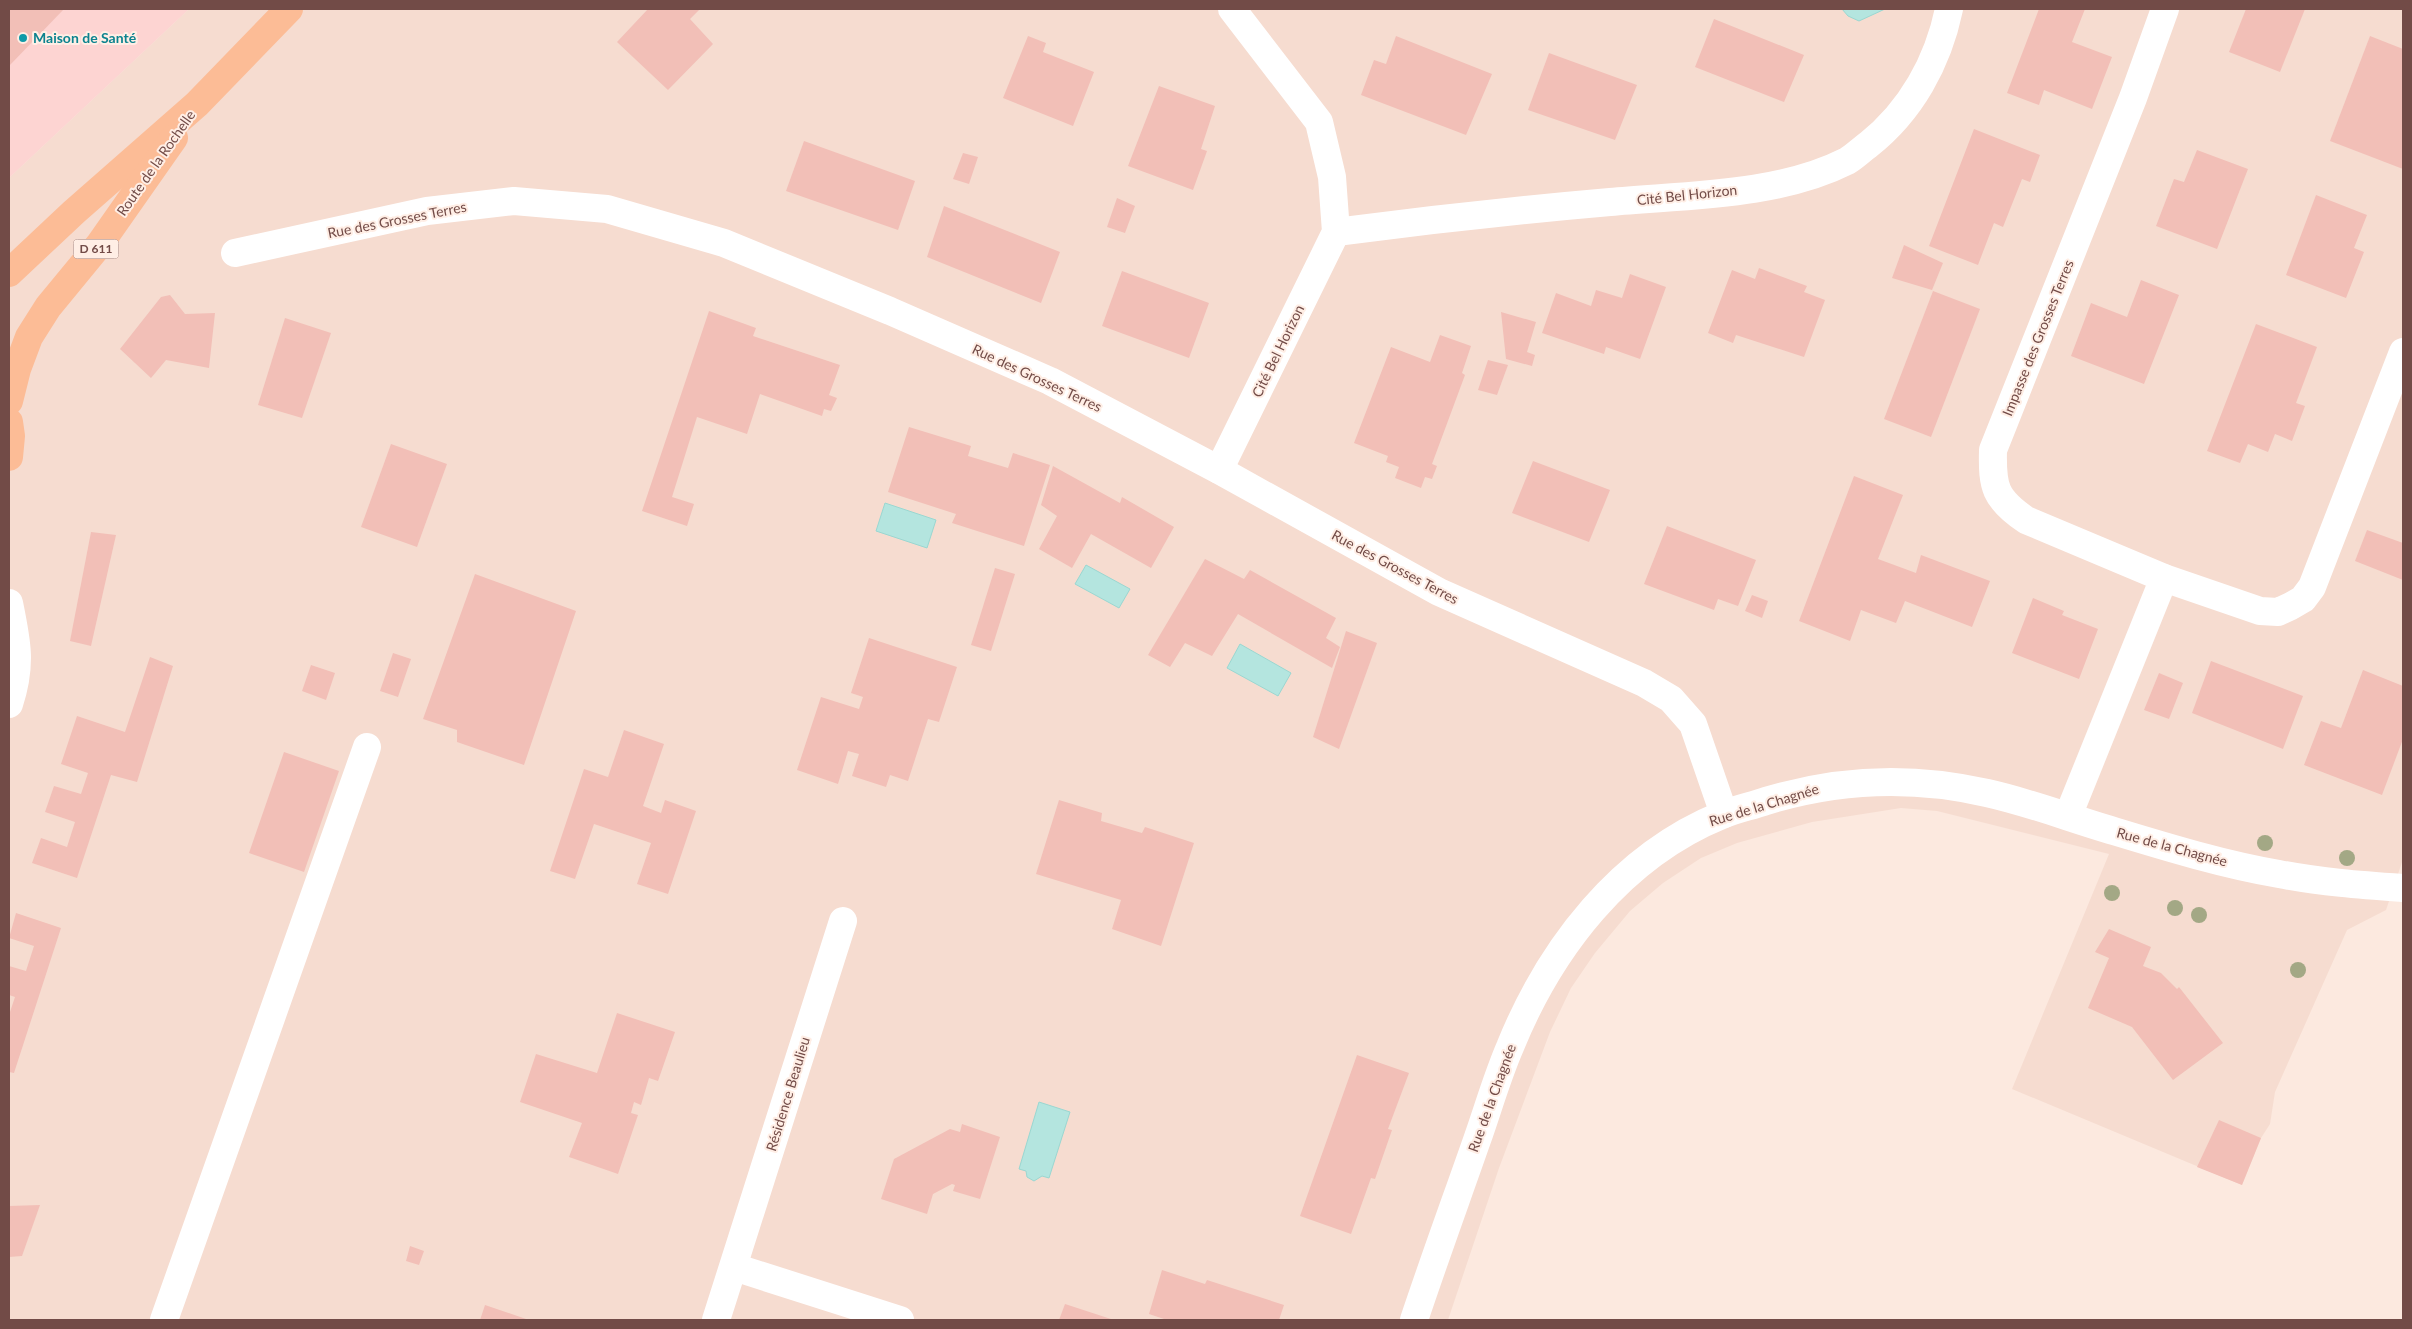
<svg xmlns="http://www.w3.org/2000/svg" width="2412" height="1329" font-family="Lato,sans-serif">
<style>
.residential{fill:#f6dcd0}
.commercial{fill:#fdd4d2}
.water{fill:#b4e5df;stroke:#9ad7d1}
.building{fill:#f2bfb7}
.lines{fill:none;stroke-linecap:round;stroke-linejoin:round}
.minor{stroke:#fff;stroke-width:28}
.major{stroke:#fcbc96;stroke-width:28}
.tree{fill:#a3a885}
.culture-dot{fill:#0f9aa8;stroke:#ffeee5;stroke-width:2}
.labels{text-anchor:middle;stroke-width:4;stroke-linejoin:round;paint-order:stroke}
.shield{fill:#ffeee5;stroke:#9c7c76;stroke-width:1}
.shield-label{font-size:12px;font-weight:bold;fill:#724b47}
.culture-label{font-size:14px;font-weight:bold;fill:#0d838f;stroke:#ffeee5;text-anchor:start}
.street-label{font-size:14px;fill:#724b47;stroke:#ffeee5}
</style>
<rect width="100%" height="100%" fill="#fce9df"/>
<path class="residential" d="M189,9h2214v850l-17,51 -39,20 -72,162 -5,32 -9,14 -19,47 -230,-96 97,-235 -172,-43 -36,-3 -89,14 -75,21 -36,15 -38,25 -33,28 -35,42 -24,35 -21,44 -51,136 -51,152h-1439v-1142z"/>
<path class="commercial" d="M9,9h180l-180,169z"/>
<g class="water">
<path d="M1842,9h43l-26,12 -11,-5z"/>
<path d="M885,503l51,17 -9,28 -51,-17z"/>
<path d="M1086,565l44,24 -11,19 -44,-24z"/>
<path d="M1240,644l51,29 -13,23 -51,-28z"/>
<path d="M1039,1102l31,10 -21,66 -7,-2 -8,5 -7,-4 -1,-6 -7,-2z"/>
</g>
<g class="building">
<path d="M9,9h55l-55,57z"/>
<path d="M648,9h52l-10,10 23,25 -45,46 -51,-48z"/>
<path d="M2039,9h46l-13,33 40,15 -20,52 -48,-19 -5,15 -32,-12z"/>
<path d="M2246,9h59l-25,63 -51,-20z"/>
<path d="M1714,19l90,36 -20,47 -89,-35z"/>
<path d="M1028,36l18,7 -3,9 51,20 -21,54 -70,-28z"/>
<path d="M1396,36l96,38 -26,61 -105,-40 13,-35 12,4z"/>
<path d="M2370,36l33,13v120l-73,-28z"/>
<path d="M1549,53l88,32 -22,55 -87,-30z"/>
<path d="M1159,86l56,20 -14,43 6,2 -14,39 -65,-24z"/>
<path d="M1974,129l66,26 -10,27 -8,-3 -19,48 -9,-4 -16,42 -49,-19z"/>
<path d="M804,141l111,40 -17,49 -112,-39z"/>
<path d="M2197,150l51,19 -31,80 -61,-23 18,-47 10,3z"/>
<path d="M963,153l15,4 -9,27 -16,-5z"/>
<path d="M2316,195l51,20 -13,33 10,4 -18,46 -60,-23z"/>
<path d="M1117,198l18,8 -10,27 -18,-6z"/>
<path d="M944,206l116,46 -19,51 -114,-46z"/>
<path d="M1904,245l39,18 -11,27 -40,-12z"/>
<path d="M1759,268l48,18 -3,6 21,8 -21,57 -68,-22 -3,8 -25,-10 24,-63 23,9z"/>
<path d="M1122,271l87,32 -20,55 -87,-32z"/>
<path d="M1630,274l36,13 -26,72 -34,-12 -2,7 -62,-21 14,-40 35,13 5,-16 26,8z"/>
<path d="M2141,280l38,15 -35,89 -73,-28 20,-53 36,14z"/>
<path d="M1933,291l47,18 -49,128 -47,-18z"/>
<path d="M170,295l15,19 30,-1 -6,55 -43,-8 -15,18 -31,-29 41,-52z"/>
<path d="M709,311l47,17 -3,8 87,29 -11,30 8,3 -6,13 -7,-2 -2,7 -62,-22 -13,40 -50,-17 -25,80 22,7 -7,22 -45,-15z"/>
<path d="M1501,312l35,10 -9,30 8,3 -3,11 -26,-7z"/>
<path d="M285,318l46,15 -29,85 -44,-13z"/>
<path d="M2256,324l61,23 -21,56 9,3 -13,35 -17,-7 -7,18 -20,-8 -8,19 -33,-12z"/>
<path d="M1440,335l31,11 -9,27 3,2 -33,89 5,2 -5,13 -7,-2 -4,11 -26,-10 4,-11 -13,-5 2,-6 -34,-13 37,-96 39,15z"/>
<path d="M1488,360l20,5 -11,30 -19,-5z"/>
<path d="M909,427l62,19 -3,10 40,12 5,-15 37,12 -26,81 -72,-23 4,-9 -68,-22z"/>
<path d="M391,444l56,20 -30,83 -56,-20z"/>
<path d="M1533,461l77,29 -21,52 -77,-29z"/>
<path d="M1053,466l67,37 2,-6 52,30 -23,41 -60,-34 -19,34 -33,-19 18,-33 -16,-11z"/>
<path d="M1854,476l49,19 -25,64 38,14 5,-18 69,26 -18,46 -67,-26 -9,22 -35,-13 -11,31 -51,-20z"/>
<path d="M1667,526l89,34 -18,46 -20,-7 -4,11 -70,-26z"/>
<path d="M2367,530l36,13v37l-48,-19z"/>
<path d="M91,532l25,3 -25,111 -21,-5z"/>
<path d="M1205,559l39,20 6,-9 86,48 -10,20 14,9 -8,21 -94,-54 -26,42 -27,-13 -15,24 -22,-12z"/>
<path d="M995,568l20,6 -24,77 -20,-6z"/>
<path d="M475,574l101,37 -52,154 -67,-23v-12l-34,-11z"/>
<path d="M1752,595l16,6 -6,17 -17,-7z"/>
<path d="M2033,598l31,13 -2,4 36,14 -19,50 -67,-26z"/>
<path d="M1346,631l31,12 -38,106 -26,-12z"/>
<path d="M869,638l88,29 -18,55 -11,-3 -20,62 -18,-6 -4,12 -34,-11 7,-22 -11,-3 -10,33 -41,-14 24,-73 38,12 4,-12 -12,-4z"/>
<path d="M393,653l18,6 -13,38 -18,-6z"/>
<path d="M150,657l23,9 -36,116 -26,-7 -34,103 -45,-15 9,-25 26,9 8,-25 -30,-10 9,-26 27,8 7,-21 -27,-9 16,-48 48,16z"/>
<path d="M2211,661l92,35 -20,53 -91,-36z"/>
<path d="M311,665l24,8 -9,27 -24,-9z"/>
<path d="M2363,670l40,16v53l-21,56 -78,-30 17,-44 20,7z"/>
<path d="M2159,673l24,10 -14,36 -25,-9z"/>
<path d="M624,730l40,14 -21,62 18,7 4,-13 31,11 -28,83 -31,-10 14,-41 -57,-19 -19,55 -25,-8 34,-102 24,8z"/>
<path d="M284,752l55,19 -35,101 -55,-19z"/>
<path d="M1059,800l43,13 -1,8 41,12 3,-6 49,16 -33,103 -49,-17 9,-29 -85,-26z"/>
<path d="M16,913l45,15 -47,145 -5,-1v-57l6,-18 -6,-2v-29l17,5 8,-25 -25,-8z"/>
<path d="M2109,929l42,18 -8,19 18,7 16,16 2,-2 44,56 -50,37 -41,-53 -44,-19 21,-50 -14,-6z"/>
<path d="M617,1013l58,19 -17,49 -9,-3 -8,27 -7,-3 -3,11 7,2 -20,59 -49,-17 13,-34 -62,-21 16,-48 61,19z"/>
<path d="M1357,1055l52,18 -21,56 4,1 -17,49 -4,-1 -20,56 -51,-18z"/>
<path d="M2219,1120l42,18 -19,47 -45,-18z"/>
<path d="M962,1124l38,13 -20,62 -27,-8 2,-6 -3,-1 -19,10 -6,20 -46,-15 13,-40 56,-30 10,3z"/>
<path d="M40,1205l-18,51 -13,1v-51z"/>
<path d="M410,1246l14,5 -5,14 -13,-4z"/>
<path d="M1162,1270l43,14 2,-4 77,25 -5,15h-112l-18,-6z"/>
<path d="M1065,1304l49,16h-55z"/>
<path d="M485,1305l44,15h-49z"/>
</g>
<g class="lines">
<g class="minor">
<path d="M2165,9l-32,89 -140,352c-1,37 2,49 33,70l138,58 96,33 18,1 13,-6 12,-7 9,-12 91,-235"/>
<path d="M1336,232c91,-12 182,-22 274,-30 76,-7 168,-6 237,-41 7,-4 14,-11 21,-16 43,-34 70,-83 81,-136"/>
<path d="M235,253l192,-42 87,-10 93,8 117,34 166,68 160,70 169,89 220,122 205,91 27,16 22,25 31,90"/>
<path d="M1219,470l117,-238 -4,-55 -13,-55 -87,-113"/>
<path d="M9,603c8,39 13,62 0,101"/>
<path d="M2068,816l96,-238"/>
<path d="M734,1267l166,53"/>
<path d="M164,1320l203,-573"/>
<path d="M716,1320l127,-399"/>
<path d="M1414,1320c20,-60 42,-120 63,-180 11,-31 20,-63 33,-93 40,-99 111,-191 212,-232 14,-6 30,-9 44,-14 72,-22 147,-25 221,-8 41,9 80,24 120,36 56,17 114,35 172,45 41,8 82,11 124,14"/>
</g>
<g class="major">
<path d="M9,273l65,-61 123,-108 92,-95"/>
<path d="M9,401l8,-32 12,-32 19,-30 51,-62 75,-107"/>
<path d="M9,422l2,14 -2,21"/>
</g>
</g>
<g class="tree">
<circle cx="2265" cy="843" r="8"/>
<circle cx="2347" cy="858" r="8"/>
<circle cx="2112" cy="893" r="8"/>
<circle cx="2175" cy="908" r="8"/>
<circle cx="2199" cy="915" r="8"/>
<circle cx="2298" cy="970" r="8"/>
</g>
<circle class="culture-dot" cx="23" cy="38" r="5"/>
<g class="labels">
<rect class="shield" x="73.5" y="239.5" width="45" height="19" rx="4"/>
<g class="shield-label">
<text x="96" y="253">D 611</text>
</g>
<g class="culture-label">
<text x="33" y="43">Maison de Santé</text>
</g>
<g class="street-label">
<text transform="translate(156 163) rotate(-55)" y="5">Route de la Rochelle</text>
<text transform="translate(1687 195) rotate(-6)" y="5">Cité Bel Horizon</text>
<text transform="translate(397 220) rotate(-11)" y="5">Rue des Grosses Terres</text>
<text transform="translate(2038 338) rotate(-68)" y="5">Impasse des Grosses Terres</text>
<text transform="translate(1278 351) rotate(-64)" y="5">Cité Bel Horizon</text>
<text transform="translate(1037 378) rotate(25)" y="5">Rue des Grosses Terres</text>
<text transform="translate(1395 567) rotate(28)" y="5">Rue des Grosses Terres</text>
<text transform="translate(1764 805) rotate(-17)" y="5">Rue de la Chagnée</text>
<text transform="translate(2172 847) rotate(15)" y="5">Rue de la Chagnée</text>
<text transform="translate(788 1094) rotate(-73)" y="5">Résidence Beaulieu</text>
<text transform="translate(1492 1098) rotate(-70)" y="5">Rue de la Chagnée</text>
</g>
</g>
<rect width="2412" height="1329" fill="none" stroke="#724b47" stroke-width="20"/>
</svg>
